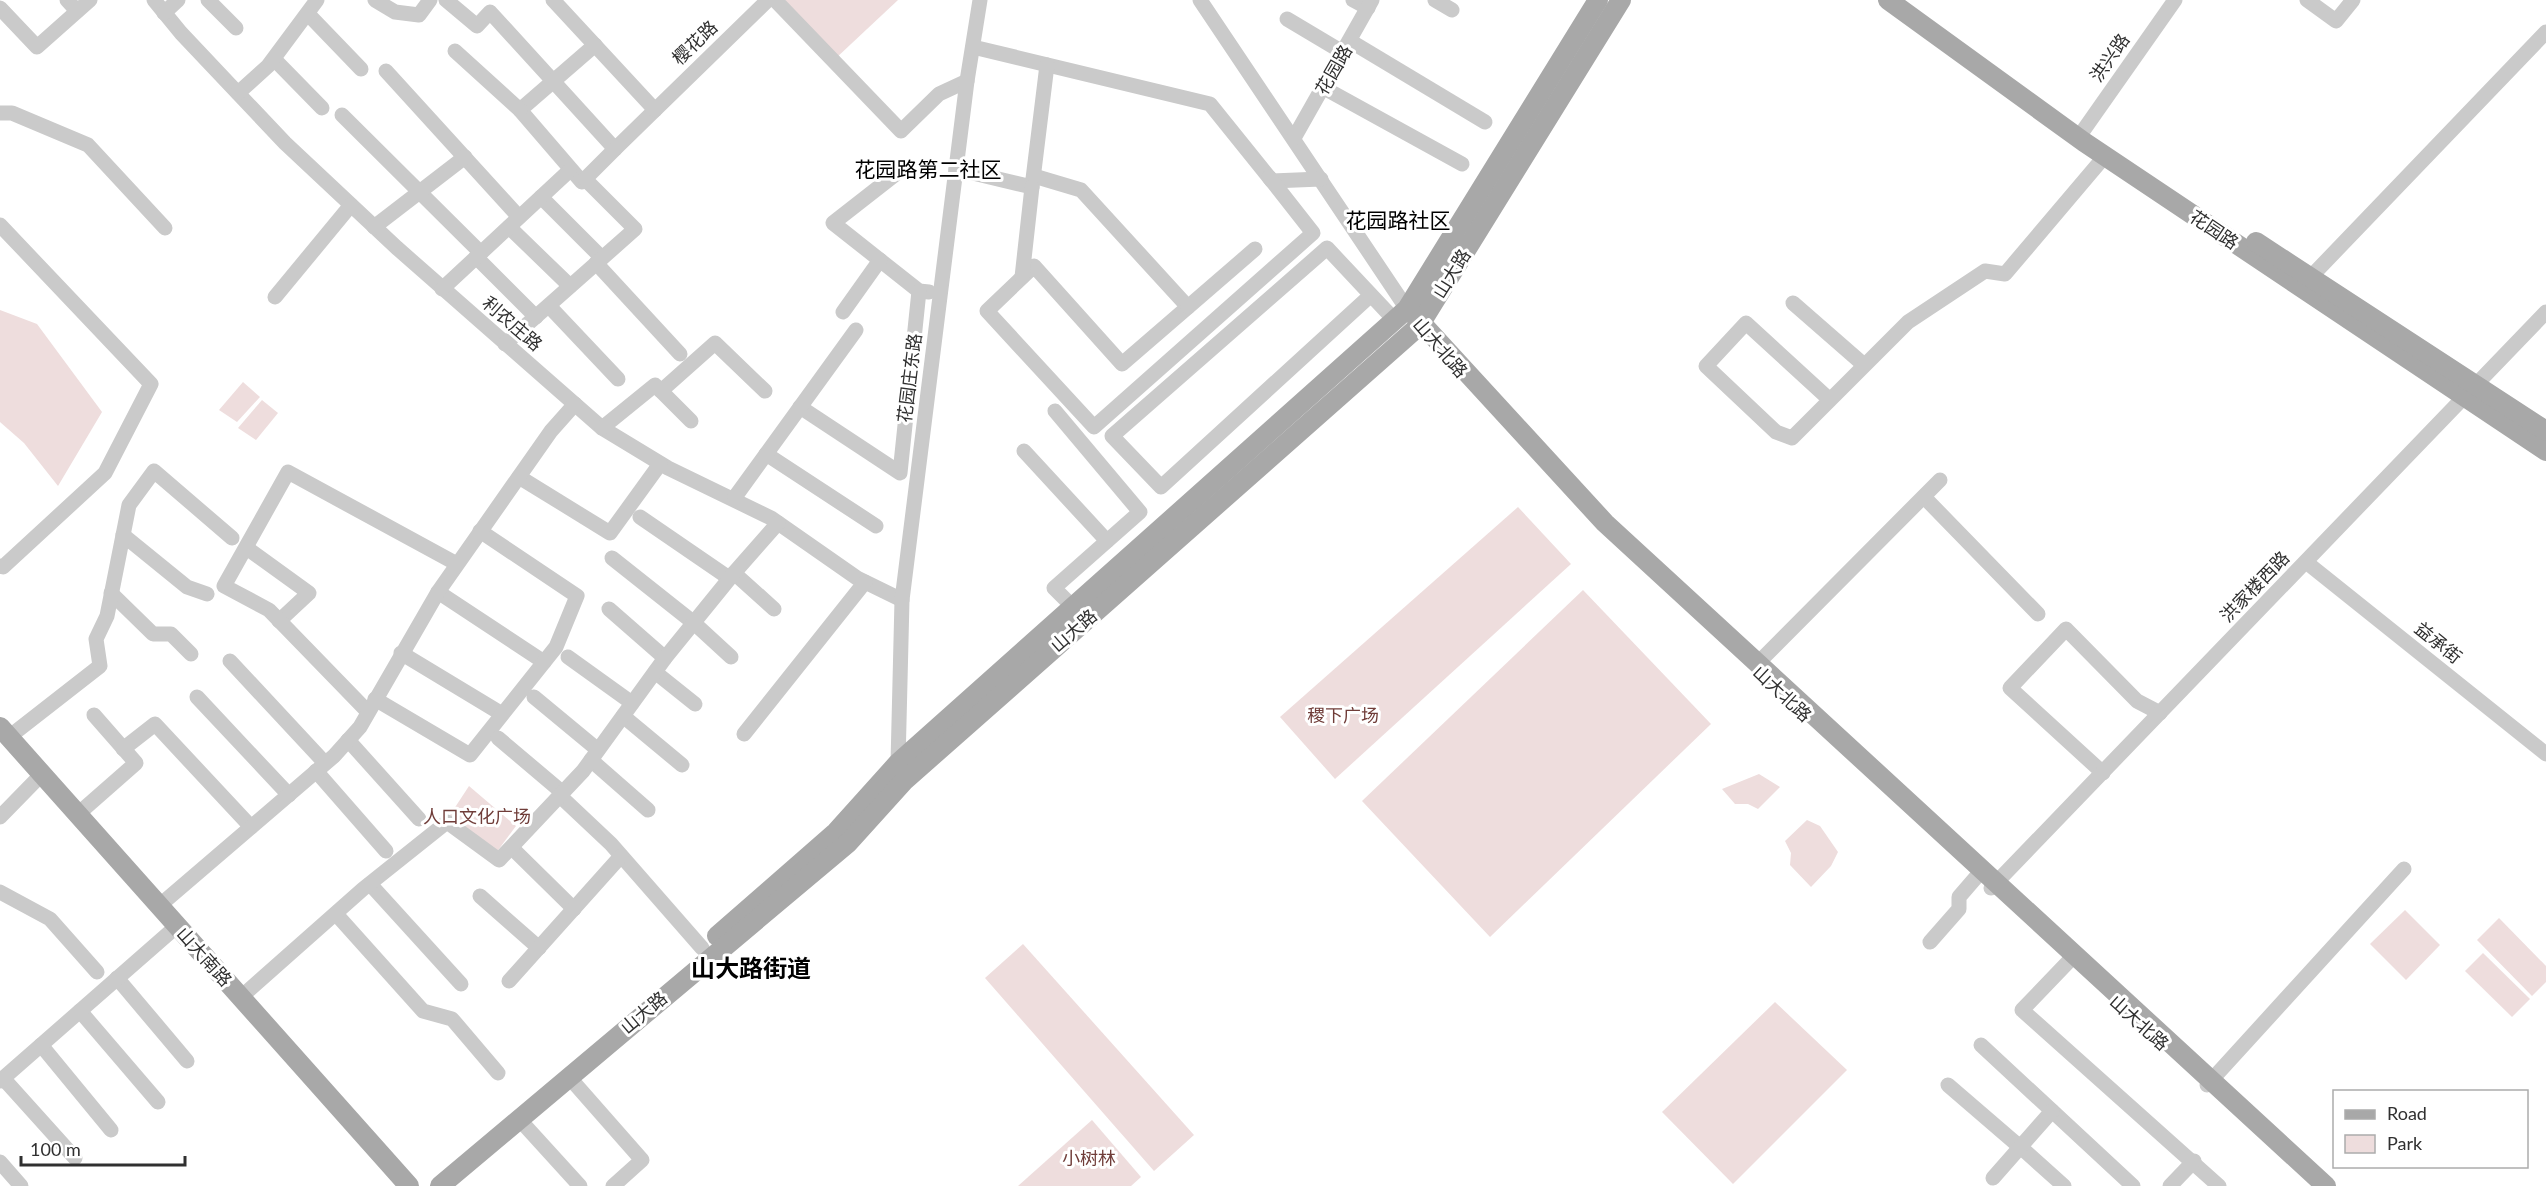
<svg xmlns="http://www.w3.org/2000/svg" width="2546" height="1186" font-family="Lato,'Noto Sans SC',sans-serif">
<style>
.green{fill:#edd}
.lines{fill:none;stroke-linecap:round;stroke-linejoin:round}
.minor{stroke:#cacaca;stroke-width:15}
.major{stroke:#a8a8a8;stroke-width:20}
.labels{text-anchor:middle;stroke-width:6;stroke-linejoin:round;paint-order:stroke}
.street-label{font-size:18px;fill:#303030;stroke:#fff}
.park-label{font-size:18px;fill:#703d39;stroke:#fff}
.quarter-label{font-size:21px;fill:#000;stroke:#fff}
.district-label{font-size:24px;font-weight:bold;fill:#000;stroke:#fff}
</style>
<rect width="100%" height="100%" fill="#fff"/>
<g class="green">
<path d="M786,0h112l-63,59 -52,-56z"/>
<path d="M0,310l37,14 65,88 -44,74 -34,-43 -24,-21z"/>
<path d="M243,382l17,15 -23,25 -18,-12z"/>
<path d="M262,400l16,13 -22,27 -18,-12z"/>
<path d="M1518,507l53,57 -236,215 -55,-62z"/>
<path d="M1583,590l128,134 -221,213 -128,-136z"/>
<path d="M1759,774l21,13 -22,22 -10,-5h-13l-13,-15z"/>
<path d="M469,786l47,40 -20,27 -48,-35z"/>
<path d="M1807,820l13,6 18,26 -7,14 -20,21 -21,-22 1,-12 -6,-12z"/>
<path d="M2405,910l35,35 -34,35 -36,-36z"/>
<path d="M2499,918l47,48v16l-14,14 -55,-56z"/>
<path d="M1023,944l171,191 -40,36 -169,-193z"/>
<path d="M2483,953l47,46 -18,18 -47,-46z"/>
<path d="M1775,1002l72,68 -114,114 -71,-72z"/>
<path d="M1092,1120l49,57 -10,9h-113z"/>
</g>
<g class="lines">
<g class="minor">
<path d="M67,0l10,11"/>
<path d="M154,0l27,33 104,110 112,105 205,180 66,40 103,50 86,60 45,22"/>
<path d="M208,0l28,28"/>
<path d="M375,0l20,12 24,3 11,-15"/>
<path d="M446,0l31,26 13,-14 125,137 40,-39"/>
<path d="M553,0l102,110 113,-110"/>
<path d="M775,0l126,131 38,-37 28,-13"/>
<path d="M1200,0l207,309"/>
<path d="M1353,0l15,8"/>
<path d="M1435,0l17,10"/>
<path d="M2307,0l29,21 17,-21"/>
<path d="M0,8l37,39 53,-47"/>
<path d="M164,13l14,-13"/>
<path d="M308,14l53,55"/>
<path d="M1287,19l57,34"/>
<path d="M1350,41l135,81"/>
<path d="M595,45l-75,65 62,72 33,-33"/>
<path d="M973,47l237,57 62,77 49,-2"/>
<path d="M455,51l65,59"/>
<path d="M274,59l48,49"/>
<path d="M386,71l133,146"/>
<path d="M1324,88l138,76"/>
<path d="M238,93l30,-27 49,-66"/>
<path d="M0,113h12l76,32 77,83"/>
<path d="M342,115l139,138"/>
<path d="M1294,138l78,-138"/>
<path d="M2078,138l97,-138"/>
<path d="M956,169l76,18 15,-122"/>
<path d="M897,173l-64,50 86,68 10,1"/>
<path d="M1034,176l47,14 107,117 -66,57 -88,-98 -47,45 107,116 219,-194 -44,-56"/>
<path d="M541,197l61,61"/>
<path d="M0,225l151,159 -46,89 -102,94 -3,-1"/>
<path d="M374,227l91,-70"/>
<path d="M509,227l61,59"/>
<path d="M476,257l60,60"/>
<path d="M596,263l84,91"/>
<path d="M1022,277l10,-90"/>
<path d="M2303,285l243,-253"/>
<path d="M442,289l127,-118"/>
<path d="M1371,295l-210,192 -49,-51 215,-188 61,65"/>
<path d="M275,297l76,-92"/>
<path d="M1793,303l71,62"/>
<path d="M549,306l69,73"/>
<path d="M1188,307l67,-58"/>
<path d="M843,312l37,-52"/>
<path d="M505,344l130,-115 -50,-50"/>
<path d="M661,391l54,-48 50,48"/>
<path d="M1830,400l-84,-77 -40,43 70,66 16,6 116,-116 77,-51 20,3 100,-118"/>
<path d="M800,407l100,66 19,-182"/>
<path d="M1055,411l85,101 -86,76 19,19"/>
<path d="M602,428l53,-43 36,36"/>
<path d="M1024,451l83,90"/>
<path d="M766,454l110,72"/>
<path d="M519,477l91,56 50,-69"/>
<path d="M735,497l121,-167"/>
<path d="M1924,497l114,117"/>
<path d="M640,517l89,61"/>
<path d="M123,535l64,52 20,7"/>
<path d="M248,549l61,44 -30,28"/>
<path d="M612,558l82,65 37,34"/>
<path d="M2306,562l240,192"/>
<path d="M734,573l40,36"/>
<path d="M438,592l106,70"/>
<path d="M111,593l42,41h18l20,20"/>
<path d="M609,609l56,49"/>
<path d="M401,653l101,61"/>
<path d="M568,657l64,46"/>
<path d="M230,661l95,102"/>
<path d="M1757,664l183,-184"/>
<path d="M655,672l40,32"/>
<path d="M197,697l92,98"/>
<path d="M534,697l64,53"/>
<path d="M375,699l95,56 86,-108 21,-51 -97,-65"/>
<path d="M368,712l-99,-102 -45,-24 64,-114 169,92"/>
<path d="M623,716l59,49"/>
<path d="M744,734l121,-152"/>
<path d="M9,737l91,-71 -4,-27 11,-23 22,-111 25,-34 78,67"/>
<path d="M498,738l65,55"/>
<path d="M348,740l71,79"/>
<path d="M123,749l32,-25 96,103"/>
<path d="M591,760l57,50"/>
<path d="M898,763l4,-163 65,-519 13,-81"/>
<path d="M316,771l70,80"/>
<path d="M2103,773l-93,-85 56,-59 71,72 23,12"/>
<path d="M560,796l51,48 91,104"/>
<path d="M78,814l58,-51 -42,-48"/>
<path d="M0,817l42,-43"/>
<path d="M514,850l60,59"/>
<path d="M370,884l91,100"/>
<path d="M1991,888l555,-576"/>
<path d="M0,892l50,27 47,53"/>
<path d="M480,896l59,52"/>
<path d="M159,906l175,-150 26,-29 78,-135 113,-161 24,-27"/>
<path d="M336,914l87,97 29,8 46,54"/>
<path d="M1930,942l29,-33v-12l19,-22"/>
<path d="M2070,960l-48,50 197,176"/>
<path d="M117,978l70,83"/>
<path d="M509,981l112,-125"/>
<path d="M241,997l122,-108 84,-67 52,38 84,-89 82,-113 69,-85 44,-50"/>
<path d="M80,1011l78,91"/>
<path d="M41,1045l70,85"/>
<path d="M1981,1045l152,141"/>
<path d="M569,1077l73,83 -29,26"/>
<path d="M3,1078l72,80"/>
<path d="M0,1081l177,-155"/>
<path d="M1948,1085l72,62"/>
<path d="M2207,1085l197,-216"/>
<path d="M519,1119l61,67"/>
<path d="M2016,1143l48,43"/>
<path d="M0,1162l21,24"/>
<path d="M1993,1178l59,-67"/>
<path d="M2170,1186l24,-25"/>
</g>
<g class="major">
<path d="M1888,0l196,142 462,309"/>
<path d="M2256,242l290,189"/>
<path d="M1414,315l191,208 721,663"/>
<path d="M0,727l409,459"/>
<path d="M717,936l119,-104 62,-69 509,-454 191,-309"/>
<path d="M440,1186l408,-343 56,-62 515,-455 202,-326"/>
</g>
</g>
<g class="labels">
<g class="street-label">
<text transform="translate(695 43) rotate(-44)" y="6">樱花路</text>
<text transform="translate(2110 58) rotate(-55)" y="6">洪兴路</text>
<text transform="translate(1334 70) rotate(-60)" y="6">花园路</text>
<text transform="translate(2214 230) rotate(34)" y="6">花园路</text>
<text transform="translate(1452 274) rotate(-58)" y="6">山大路</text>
<text transform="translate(512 324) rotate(41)" y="6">利农庄路</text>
<text transform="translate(1440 348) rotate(49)" y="6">山大北路</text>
<text transform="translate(910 378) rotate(-83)" y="6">花园庄东路</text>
<text transform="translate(2255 587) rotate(-46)" y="6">洪家楼西路</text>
<text transform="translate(1074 631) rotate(-41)" y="6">山大路</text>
<text transform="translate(2438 643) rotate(39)" y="6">益承街</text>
<text transform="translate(1782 694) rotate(43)" y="6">山大北路</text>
<text transform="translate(204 957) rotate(48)" y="6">山大南路</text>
<text transform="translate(644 1013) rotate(-40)" y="6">山大路</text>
<text transform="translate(2139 1023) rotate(42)" y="6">山大北路</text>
</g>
<g class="park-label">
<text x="1343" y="722">稷下广场</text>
<text x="477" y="823">人口文化广场</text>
<text x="1089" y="1165">小树林</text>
</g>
<g class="quarter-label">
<text x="928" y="177">花园路第二社区</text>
<text x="1398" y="228">花园路社区</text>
</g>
<g class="district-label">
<text x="751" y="977">山大路街道</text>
</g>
</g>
<rect x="2333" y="1090" width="195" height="78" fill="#ffffff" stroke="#acacac" stroke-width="1.5"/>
<rect x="2345" y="1110" width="30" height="9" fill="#a8a8a8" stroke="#acacac" stroke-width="1.5"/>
<text x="2387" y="1120" font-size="18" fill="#303030">Road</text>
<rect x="2345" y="1135" width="30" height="18" fill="#eedddd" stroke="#acacac" stroke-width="1.5"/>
<text x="2387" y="1150" font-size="18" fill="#303030">Park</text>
<path d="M21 1156v9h164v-9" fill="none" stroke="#303030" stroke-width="3"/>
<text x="30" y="1156" font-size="18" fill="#303030" stroke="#ffffff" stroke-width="4.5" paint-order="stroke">100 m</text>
</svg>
